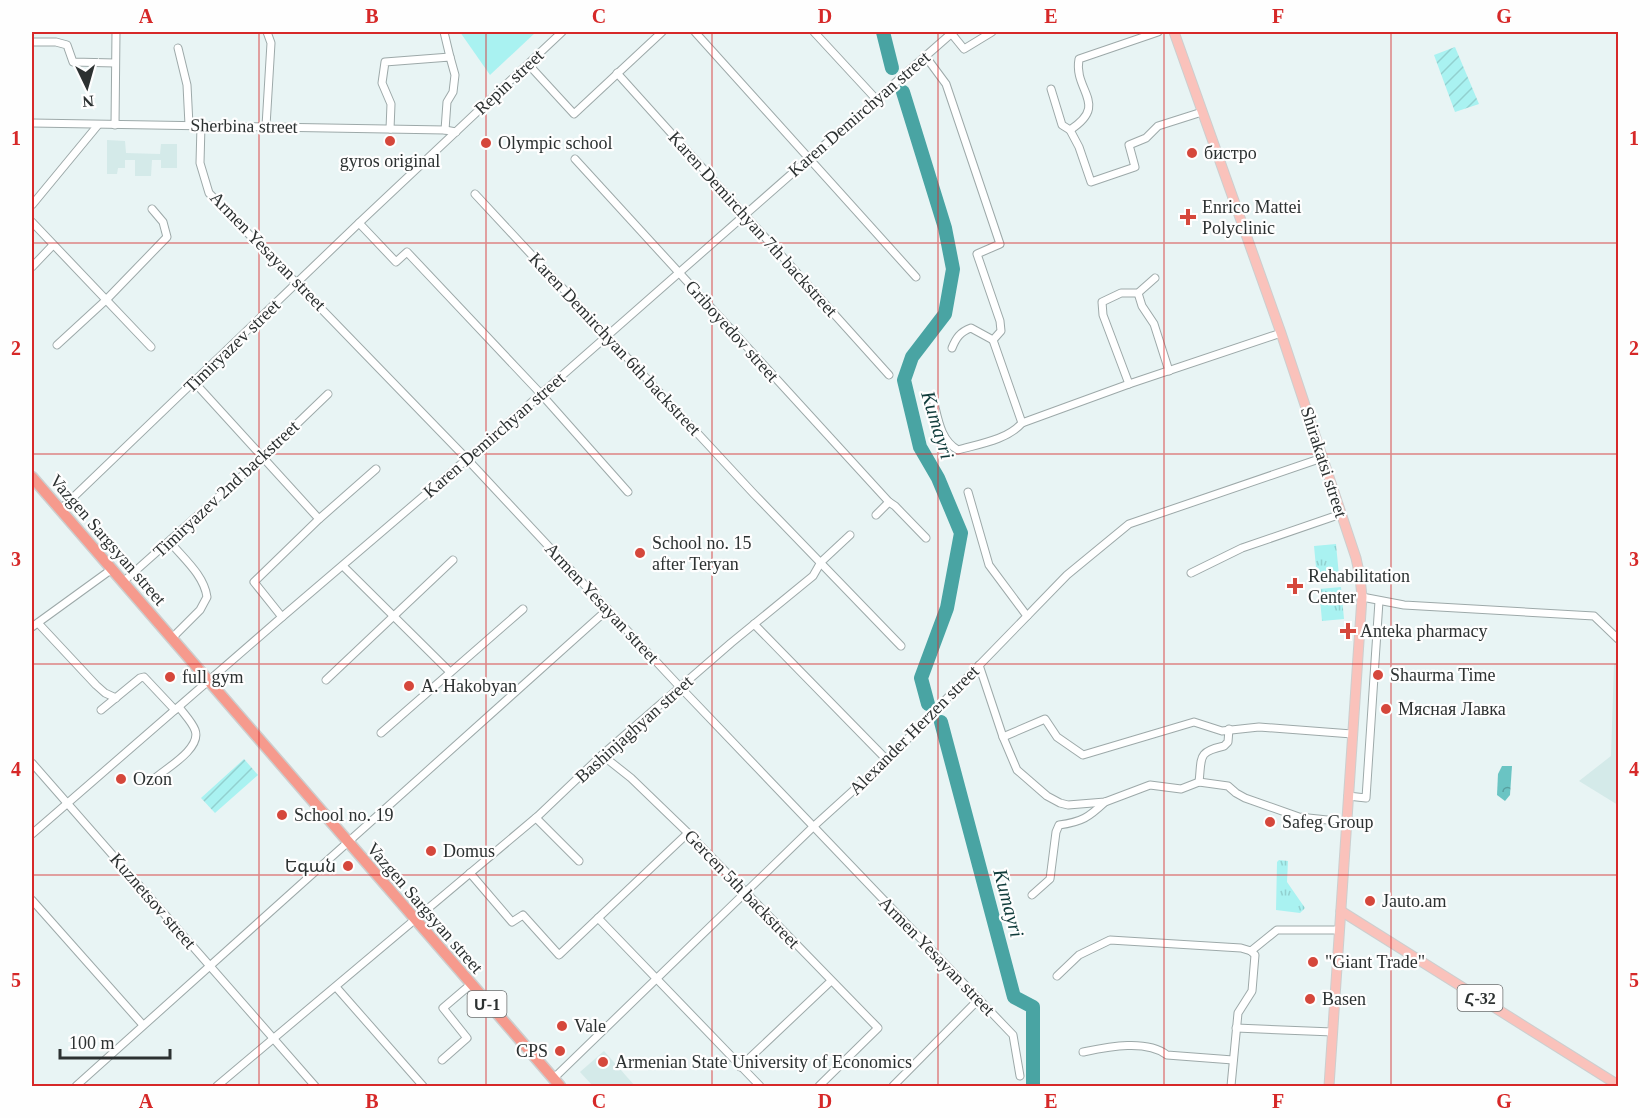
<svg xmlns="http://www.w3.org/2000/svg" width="1650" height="1118" font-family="'Times New Roman','Noto Sans Armenian',serif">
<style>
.built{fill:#d4eae9}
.grass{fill:url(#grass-tufts)}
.forest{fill:url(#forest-crowns)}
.garden{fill:url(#garden-furrows)}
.pitch{fill:#a9f2f1}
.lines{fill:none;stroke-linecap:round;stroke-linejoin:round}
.river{stroke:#49a4a3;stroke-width:14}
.minor-casing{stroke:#9da9a9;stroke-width:9}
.major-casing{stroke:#cccece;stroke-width:11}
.highway-casing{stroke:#cccece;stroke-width:13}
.minor{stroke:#fff;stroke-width:7}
.major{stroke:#fac2bb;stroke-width:9}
.highway{stroke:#f69a8d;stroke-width:10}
.grid{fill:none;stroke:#d62828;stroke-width:1.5;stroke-opacity:0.55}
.poi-dot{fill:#d5473b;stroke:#fefefe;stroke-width:2}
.labels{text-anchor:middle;stroke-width:4.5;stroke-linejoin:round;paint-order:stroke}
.shield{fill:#fefefe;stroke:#6b6e6e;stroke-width:1.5}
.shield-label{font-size:16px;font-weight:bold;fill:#2c3131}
.street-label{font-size:18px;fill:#2c3131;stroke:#fefefe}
.poi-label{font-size:18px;fill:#2c3131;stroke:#fefefe;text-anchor:start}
.water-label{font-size:20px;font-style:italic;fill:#0f3b3a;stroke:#fefefe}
.neatline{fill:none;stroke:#d62828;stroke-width:2}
.grid-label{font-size:20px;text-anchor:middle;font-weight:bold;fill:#d62828}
</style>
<defs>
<pattern id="grass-tufts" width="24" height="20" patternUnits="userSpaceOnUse" patternTransform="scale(1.5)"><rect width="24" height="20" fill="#a9f2f1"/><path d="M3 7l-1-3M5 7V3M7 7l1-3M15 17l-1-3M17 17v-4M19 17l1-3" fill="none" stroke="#92d0cf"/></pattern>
<pattern id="forest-crowns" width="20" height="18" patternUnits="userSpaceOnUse" patternTransform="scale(1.5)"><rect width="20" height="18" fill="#6ac4c3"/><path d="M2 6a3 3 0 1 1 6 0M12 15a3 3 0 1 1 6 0" fill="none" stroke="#57a09f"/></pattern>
<pattern id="garden-furrows" width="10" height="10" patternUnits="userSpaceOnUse" patternTransform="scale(1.5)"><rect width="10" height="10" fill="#a9f2f1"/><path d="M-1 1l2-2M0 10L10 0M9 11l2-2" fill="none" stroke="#92d0cf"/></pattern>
</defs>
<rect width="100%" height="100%" fill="#e8f4f4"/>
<g class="built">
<path d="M107,140l18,1 1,12 34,1 1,-10h16v24h-16v-8h-9l-1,16h-16v-16h-10v8h-7l-1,6h-10z"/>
<path d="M1618,663v142l-39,-24 32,-25 3,-92z"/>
<path d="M604,1051l31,35h-42l-13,-14z"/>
</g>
<g class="grass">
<path d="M1336,544l3,32 -22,2 -3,-32z"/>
<path d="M1341,587l3,32 -22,2 -3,-32z"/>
<path d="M1279,860l9,1 -1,21 18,26 -5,5 -24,-3 1,-48z"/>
</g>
<path class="forest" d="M1502,766h10l-2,29 -5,6 -8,-6 1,-21z"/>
<g class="garden">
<path d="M1455,47l24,57 -24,8 -21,-57z"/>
<path d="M244,759l14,16 -43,38 -14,-15z"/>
</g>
<path class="pitch" d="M460,32h76l-46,43z"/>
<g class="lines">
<g class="river">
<path d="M883,32l9,36"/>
<path d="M903,92l42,136 8,41 -8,45 -33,43 -8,23 16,67 18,31 23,55 -14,75 -26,70 7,26"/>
<path d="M941,722l73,275 19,10v79"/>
</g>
<defs>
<g id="minor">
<path d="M444,32l6,25"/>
<path d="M695,32l221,245"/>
<path d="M814,32l62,67"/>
<path d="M1158,32l-79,27c-6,32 31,45 -9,71l9,17 12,35 44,-15 -6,-22 17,-7 12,-12 44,-14"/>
<path d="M951,33l13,16 28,-17"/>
<path d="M32,42h24l11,3 6,17 42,1"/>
<path d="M178,48l9,37 2,40"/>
<path d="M926,57l20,27 54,160 -23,10 23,67 1,10 -8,9 29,83 107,-39 152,-51"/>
<path d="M528,64l46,50 88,-82"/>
<path d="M617,73l272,302"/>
<path d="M1051,89l11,36 8,5"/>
<path d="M32,123l413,7 11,2"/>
<path d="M115,125l1,-93"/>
<path d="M201,125l-1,38 9,30 258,266 213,228 333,348 7,41"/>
<path d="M266,126l5,-83 -4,-11"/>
<path d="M390,129l1,-25 -9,-21 3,-21 65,-5 5,18 -2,17 -6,10 -2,28"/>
<path d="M575,159l314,343 6,4 31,32"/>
<path d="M475,194l279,300 147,152"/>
<path d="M32,205l66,-80"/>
<path d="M32,222l119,125"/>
<path d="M359,223l37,39 11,-10 134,142 87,98"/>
<path d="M32,267l21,-22"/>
<path d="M1138,293l4,13 12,18 15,47"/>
<path d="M57,345l49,-45 61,-63 -4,-15 -11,-13"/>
<path d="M952,348c4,-10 8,-16 19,-20l22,12"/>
<path d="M195,383l124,136"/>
<path d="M1129,384l-26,-69 -1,-13 19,-9h17l17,-15"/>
<path d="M933,399c5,19 7,41 25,51 21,-6 49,-10 64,-27"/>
<path d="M968,492l21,73 38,51"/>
<path d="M60,510l299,-287 203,-191"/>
<path d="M876,515l13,-13"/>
<path d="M170,542c13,16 34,33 37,55l-7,13 -28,28"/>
<path d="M343,566l107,106"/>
<path d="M1191,573l51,-25 99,-34"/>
<path d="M123,582l129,-115 76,-73"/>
<path d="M1362,597l42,8 190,11 24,23"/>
<path d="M282,617l-28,-35 65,-63 57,-50"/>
<path d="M38,623l58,62 9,8 11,5"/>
<path d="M754,624l133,136"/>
<path d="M32,627l80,-58"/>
<path d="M979,665l24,72 14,33 30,26 13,7 8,2 37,-3 45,-17 31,4 18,-7 29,4 8,7 9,5 54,19 47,5"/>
<path d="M326,680l127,-120"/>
<path d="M101,710l39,-32 4,-1 31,33"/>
<path d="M381,733l142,-124"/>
<path d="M1003,737l42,-18 12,18 26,18 111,-33 28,9 37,-4 93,7"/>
<path d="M602,755l29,23 57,55 190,195 -59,58"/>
<path d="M32,763l283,323"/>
<path d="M155,778c12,-10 47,-30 40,-48 -3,-8 -11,-16 -16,-23"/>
<path d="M1199,782c3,-25 -2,-30 25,-36l4,-4 1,-13"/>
<path d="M1348,796l18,2 13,-197"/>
<path d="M536,818l43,43"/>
<path d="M32,834l250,-217 185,-158 486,-427"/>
<path d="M470,873l42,49 11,-7 36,40 129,-122"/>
<path d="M1032,895l18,-16 6,-47 3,-7c23,-3 30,-8 46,-23"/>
<path d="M32,900l111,125"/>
<path d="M598,918l162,168"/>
<path d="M1251,951l26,-21h63"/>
<path d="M1057,976l22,-21 31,-15 131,8 10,3"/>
<path d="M336,987l87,99"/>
<path d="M1236,1028l97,4"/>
<path d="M1083,1052c25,-5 63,-13 84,3l66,5"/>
<path d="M442,1060l25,-22 -24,-30 27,-23"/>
<path d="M740,1067l91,-86"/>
<path d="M553,1079l261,-253 73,-66 180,-185 62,-51 193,-66"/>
<path d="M76,1086l532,-477"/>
<path d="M217,1086l321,-270 64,-61 129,-112 82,-67 8,-14 29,-27"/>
<path d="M893,1086l86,-87"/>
<path d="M1231,1086l7,-73 14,-22 3,-36 -4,-4"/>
</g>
<g id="major">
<path d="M1174,32l107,301 75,225 4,19 2,20 -33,489"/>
<path d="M1341,911l277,174"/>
</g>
<path id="highway" d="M32,477l528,609"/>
</defs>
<use href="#minor" class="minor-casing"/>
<use href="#major" class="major-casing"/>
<use href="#highway" class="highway-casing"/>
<use href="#minor" class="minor"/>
<use href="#major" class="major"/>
<use href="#highway" class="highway"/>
</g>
<path class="grid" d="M259,32v1054M486,32v1054M712,32v1054M938,32v1054M1164,32v1054M1391,32v1054M32,243h1586M32,454h1586M32,664h1586M32,875h1586"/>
<g class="poi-dot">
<circle cx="390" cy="141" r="6"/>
<circle cx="486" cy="143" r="6"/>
<circle cx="1192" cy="153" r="6"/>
<path d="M1185 208h6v6h6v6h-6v6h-6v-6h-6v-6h6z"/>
<circle cx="640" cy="553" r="6"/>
<path d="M1292 577h6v6h6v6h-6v6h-6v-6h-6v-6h6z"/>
<path d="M1345 622h6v6h6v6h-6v6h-6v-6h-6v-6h6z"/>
<circle cx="1378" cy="675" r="6"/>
<circle cx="170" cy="677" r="6"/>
<circle cx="409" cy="686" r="6"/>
<circle cx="1386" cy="709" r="6"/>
<circle cx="121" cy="779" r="6"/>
<circle cx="282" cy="815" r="6"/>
<circle cx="1270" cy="822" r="6"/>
<circle cx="431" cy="851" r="6"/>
<circle cx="348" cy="866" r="6"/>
<circle cx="1370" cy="901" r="6"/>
<circle cx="1313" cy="962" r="6"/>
<circle cx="1310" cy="999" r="6"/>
<circle cx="562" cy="1026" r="6"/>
<circle cx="560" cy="1051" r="6"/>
<circle cx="603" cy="1062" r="6"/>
</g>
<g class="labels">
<g class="shield">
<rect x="1457.5" y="985" width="45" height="26" rx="4.5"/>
<rect x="467.5" y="991" width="39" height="26" rx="4.5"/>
</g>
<g class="shield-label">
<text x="1480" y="1004">Հ-32</text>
<text x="487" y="1010">Մ-1</text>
</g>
<g class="street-label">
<text transform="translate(509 82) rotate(-43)" y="6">Repin street</text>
<text transform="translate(859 114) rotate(-41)" y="6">Karen Demirchyan street</text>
<text transform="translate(244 126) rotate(1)" y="6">Sherbina street</text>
<text transform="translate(753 224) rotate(48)" y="6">Karen Demirchyan 7th backstreet</text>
<text transform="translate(268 251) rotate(46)" y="6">Armen Yesayan street</text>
<text transform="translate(732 331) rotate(48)" y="6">Griboyedov street</text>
<text transform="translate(615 344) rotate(47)" y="6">Karen Demirchyan 6th backstreet</text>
<text transform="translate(232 346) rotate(-44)" y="6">Timiryazev street</text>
<text transform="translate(494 435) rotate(-41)" y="6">Karen Demirchyan street</text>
<text transform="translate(1324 462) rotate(72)" y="6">Shirakatsi street</text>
<text transform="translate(226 489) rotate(-43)" y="6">Timiryazev 2nd backstreet</text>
<text transform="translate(108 540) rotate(49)" y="6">Vazgen Sargsyan street</text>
<text transform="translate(602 603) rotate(47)" y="6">Armen Yesayan street</text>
<text transform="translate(634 729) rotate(-42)" y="6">Bashinjaghyan street</text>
<text transform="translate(914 730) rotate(-45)" y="6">Alexander Herzen street</text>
<text transform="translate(742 889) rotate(46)" y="6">Gercen 5th backstreet</text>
<text transform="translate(153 901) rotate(49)" y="6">Kuznetsov street</text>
<text transform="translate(425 908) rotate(49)" y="6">Vazgen Sargsyan street</text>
<text transform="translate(937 956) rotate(46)" y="6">Armen Yesayan street</text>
</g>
<g class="poi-label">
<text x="498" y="149">Olympic school</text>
<text x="1204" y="159">бистро</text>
<text x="390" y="167" text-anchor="middle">gyros original</text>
<text x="1202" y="213">Enrico Mattei<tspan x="1202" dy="21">Polyclinic</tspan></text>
<text x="652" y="549">School no. 15<tspan x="652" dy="21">after Teryan</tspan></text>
<text x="1308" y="582">Rehabilitation<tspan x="1308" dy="21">Center</tspan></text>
<text x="1360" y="637">Anteka pharmacy</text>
<text x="1390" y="681">Shaurma Time</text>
<text x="182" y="683">full gym</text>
<text x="421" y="692">A. Hakobyan</text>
<text x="1398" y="715">Мясная Лавка</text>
<text x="133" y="785">Ozon</text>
<text x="294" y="821">School no. 19</text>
<text x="1282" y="828">Safeg Group</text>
<text x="443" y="857">Domus</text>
<text x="336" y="872" text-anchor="end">Եգան</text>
<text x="1382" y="907">Jauto.am</text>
<text x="1325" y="968">"Giant Trade"</text>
<text x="1322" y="1005">Basen</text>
<text x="574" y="1032">Vale</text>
<text x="548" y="1057" text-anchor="end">CPS</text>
<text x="615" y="1068">Armenian State University of Economics</text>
</g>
<g class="water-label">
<text transform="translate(938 425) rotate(73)" y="7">Kumayri</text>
<text transform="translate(1009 903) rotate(75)" y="7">Kumayri</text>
</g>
</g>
<rect width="1650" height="1118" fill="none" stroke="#fefefe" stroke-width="66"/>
<g transform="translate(87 87) rotate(175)" stroke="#fefefe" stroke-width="4.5" paint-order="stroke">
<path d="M0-4.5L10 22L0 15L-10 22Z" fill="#2c3131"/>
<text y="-9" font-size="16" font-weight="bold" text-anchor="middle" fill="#2c3131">N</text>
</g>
<path d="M60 1049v9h110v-9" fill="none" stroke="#2c3131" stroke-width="3"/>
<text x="69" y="1049" font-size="18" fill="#2c3131" stroke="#fefefe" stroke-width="4.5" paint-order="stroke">100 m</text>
<rect x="33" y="33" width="1584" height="1052" class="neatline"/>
<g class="grid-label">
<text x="146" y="23">A</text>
<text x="372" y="23">B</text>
<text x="599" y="23">C</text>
<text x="825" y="23">D</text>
<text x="1051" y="23">E</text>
<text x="1278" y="23">F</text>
<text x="1504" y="23">G</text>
<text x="16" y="145">1</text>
<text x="1634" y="145">1</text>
<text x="16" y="355">2</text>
<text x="1634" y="355">2</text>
<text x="16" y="566">3</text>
<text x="1634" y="566">3</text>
<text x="16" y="776">4</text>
<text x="1634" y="776">4</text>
<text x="16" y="987">5</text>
<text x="1634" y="987">5</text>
<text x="146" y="1108">A</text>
<text x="372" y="1108">B</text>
<text x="599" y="1108">C</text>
<text x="825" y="1108">D</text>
<text x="1051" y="1108">E</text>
<text x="1278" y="1108">F</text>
<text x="1504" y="1108">G</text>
</g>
</svg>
